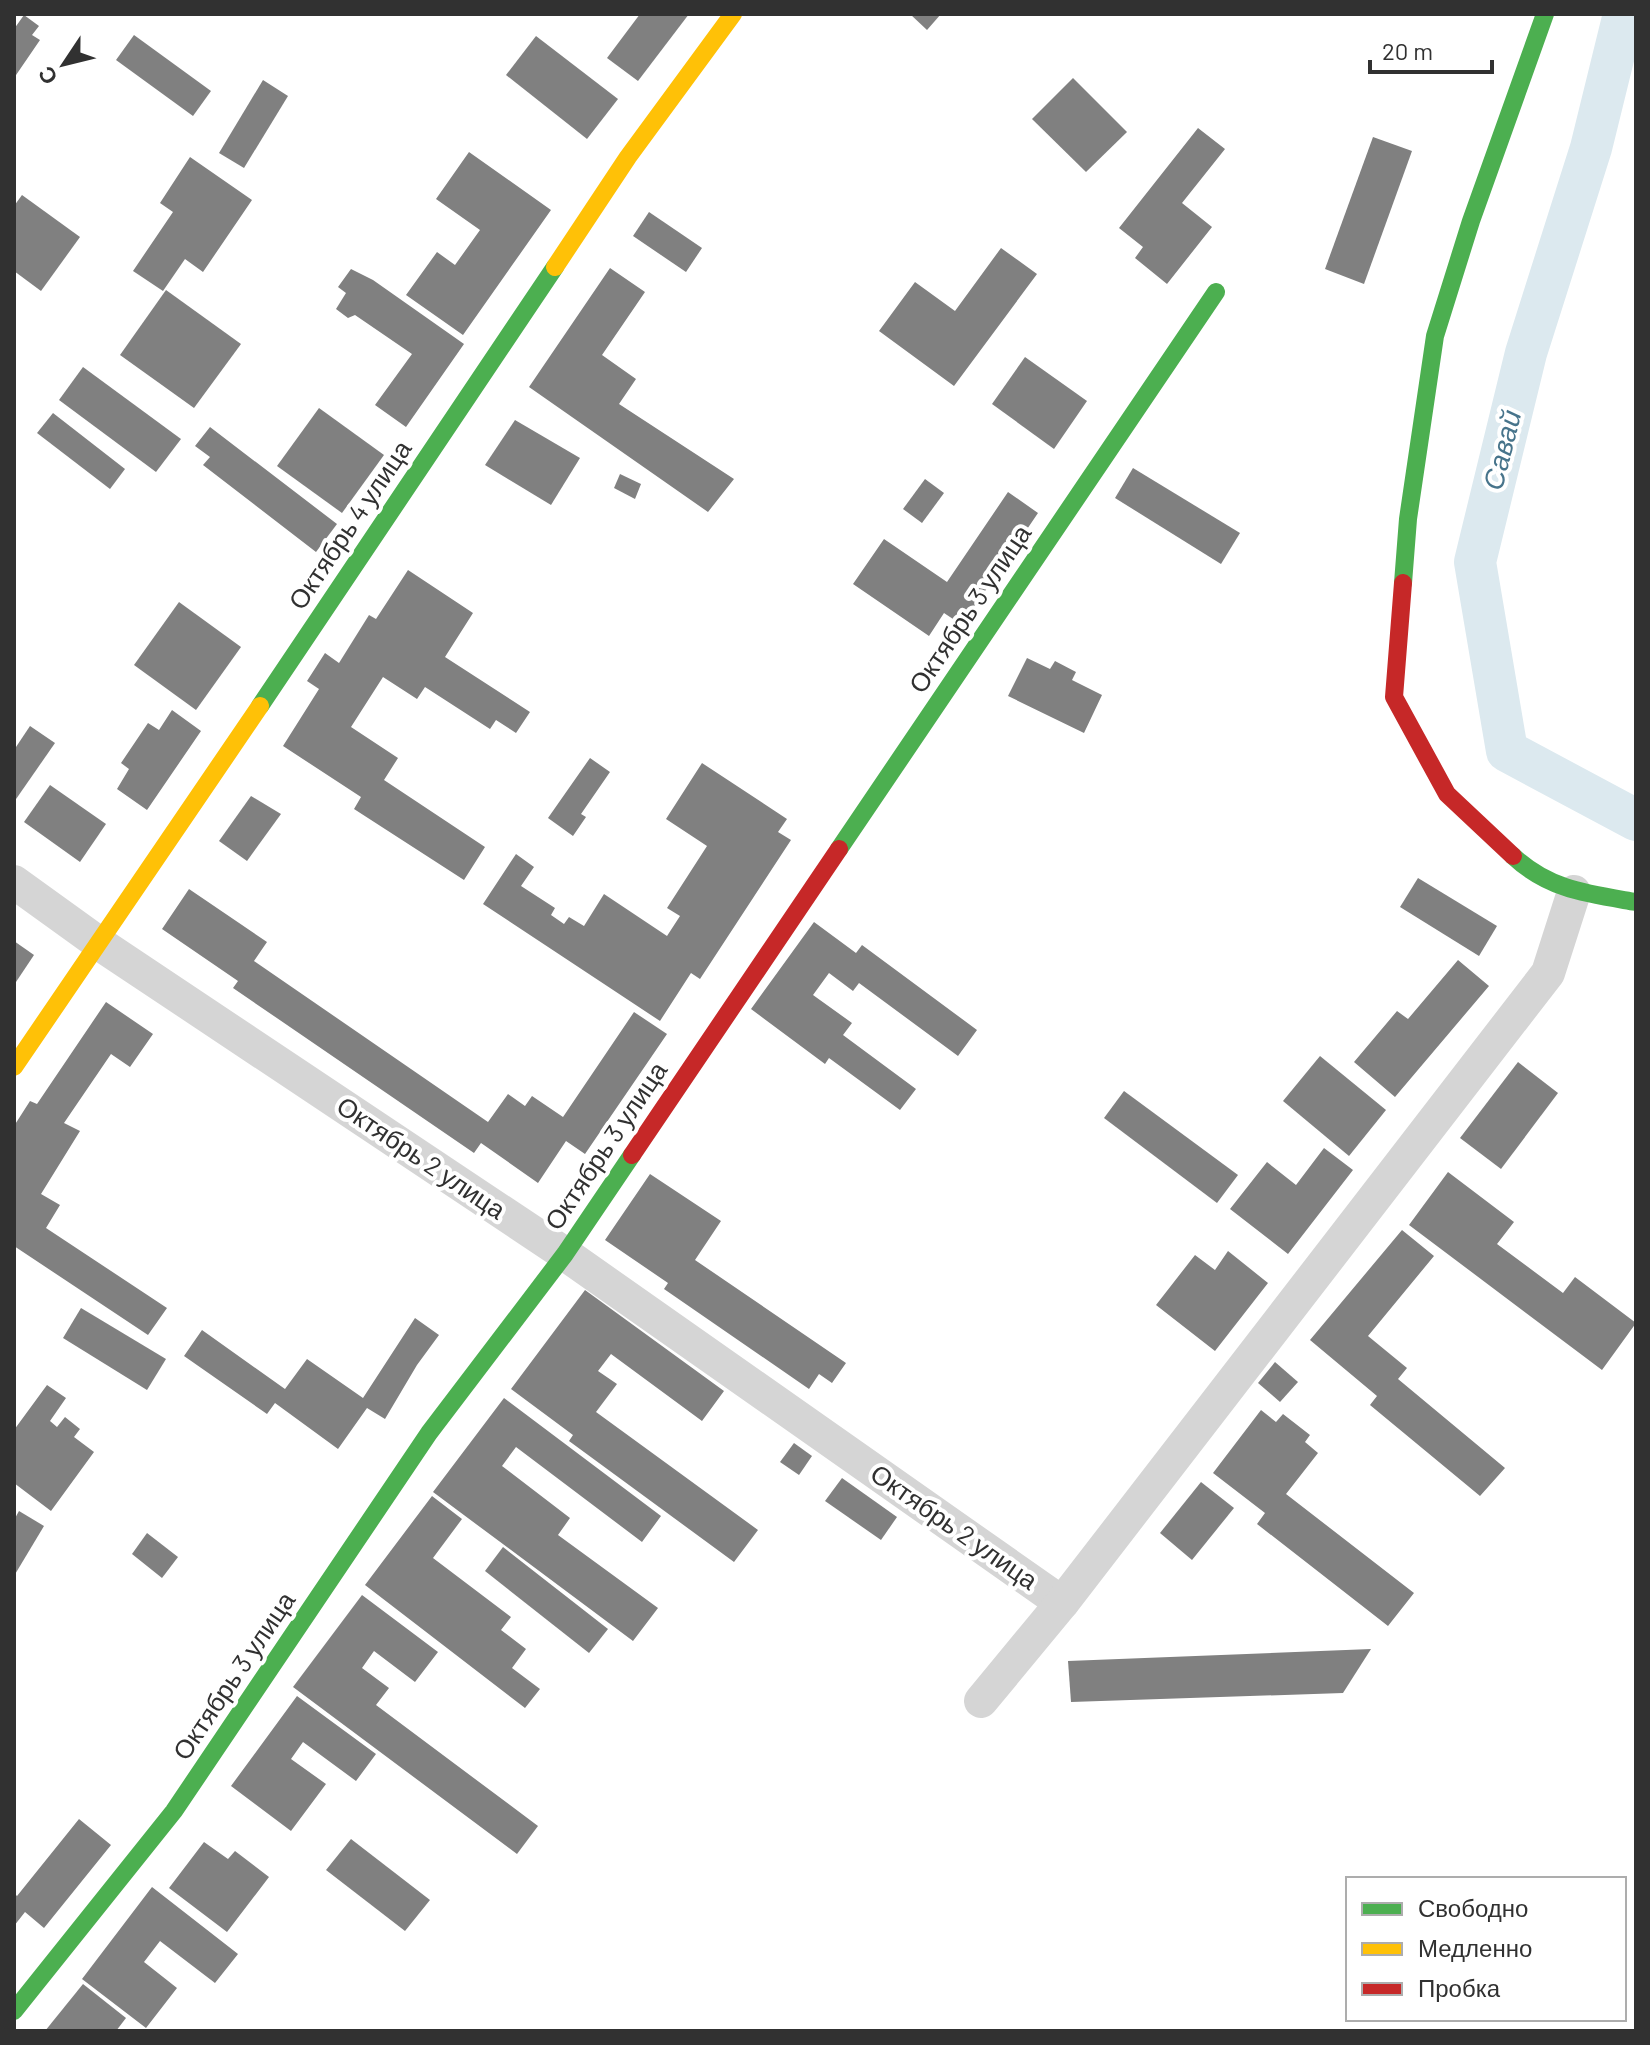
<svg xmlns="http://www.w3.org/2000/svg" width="1650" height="2045" font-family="Barlow,sans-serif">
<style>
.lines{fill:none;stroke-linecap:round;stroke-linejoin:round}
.canal{stroke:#dce9ef;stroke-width:42}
.building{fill:#808080}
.street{stroke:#d5d5d5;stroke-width:34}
.fast{stroke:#4caf50;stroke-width:18}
.slow{stroke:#ffc107;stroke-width:18}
.jam{stroke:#c62828;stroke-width:18}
.labels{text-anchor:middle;stroke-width:8;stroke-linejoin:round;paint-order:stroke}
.street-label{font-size:26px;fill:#313131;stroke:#fff}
.water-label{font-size:28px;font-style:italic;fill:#47748b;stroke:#fff}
</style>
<rect width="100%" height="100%" fill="#fff"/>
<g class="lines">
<path class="canal" d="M1624,14l-33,134 -65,205 -51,209 32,189 129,69"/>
</g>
<g class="building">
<path d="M640,14h49l-51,67 -31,-23z"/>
<path d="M910,14h31l-14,16z"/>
<path d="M24,15l15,11 -7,9 8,5 -26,38v-49z"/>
<path d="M134,35l77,56 -18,25 -77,-56z"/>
<path d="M536,36l82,63 -31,40 -81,-64z"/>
<path d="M1073,78l54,54 -41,40 -54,-53z"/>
<path d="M263,80l25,16 -44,72 -25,-15z"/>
<path d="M1198,128l27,21 -43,54 30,24 -45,57 -32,-26 8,-11 -24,-19z"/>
<path d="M1373,137l39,14 -48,133 -39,-15z"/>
<path d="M469,152l82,58 -88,125 -57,-40 31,-43 18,13 25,-35 -44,-31z"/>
<path d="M190,157l62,43 -49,72 -18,-13 -22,32 -30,-20 40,-59 -13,-9z"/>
<path d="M22,195l58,42 -39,54 -27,-20v-65z"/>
<path d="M649,212l53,36 -16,24 -53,-36z"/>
<path d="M1001,248l36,26 -83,112 -75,-55 36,-49 40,29z"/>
<path d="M610,268l35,24 -43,63 34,24 -17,25 115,75 -26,33 -179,-125z"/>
<path d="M351,269l22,11 91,64 -58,83 -31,-22 37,-51 -57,-39 -7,3 -12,-9 10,-16 -8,-6z"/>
<path d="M166,290l75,54 -47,64 -74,-53z"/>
<path d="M1025,357l62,44 -33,48 -62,-45z"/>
<path d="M83,367l98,72 -25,33 -97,-72z"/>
<path d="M319,408l65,47 -42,58 -65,-47z"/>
<path d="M53,413l72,56 -15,20 -73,-56z"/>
<path d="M515,420l65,38 -29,47 -66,-40z"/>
<path d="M210,427l127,97 -21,28 -113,-87 7,-8 -15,-11z"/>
<path d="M1133,468l107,65 -19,31 -106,-66z"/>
<path d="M620,474l21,10 -6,15 -21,-11z"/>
<path d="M925,479l19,14 -22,30 -19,-14z"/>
<path d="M1008,492l30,21 -76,112 -18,-12 -15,23 -76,-52 31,-45 63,43z"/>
<path d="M408,570l65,43 -28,44 85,55 -14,21 -20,-13 -6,9 -65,-42 -8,12 -34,-22 -32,50 47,31 -14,22 101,67 -21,33 -110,-71 7,-12 -78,-51 36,-57 -12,-8 18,-28 14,10 30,-48 7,4z"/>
<path d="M179,602l62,45 -45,63 -62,-45z"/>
<path d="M1027,658l23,11 5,-8 21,11 -4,8 30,15 -18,38 -76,-37z"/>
<path d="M172,710l29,21 -54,79 -30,-21 12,-20 -8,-6 27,-40 11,7z"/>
<path d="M30,726l25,17 -41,59v-52z"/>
<path d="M590,758l20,14 -29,42 5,3 -13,19 -25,-18z"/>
<path d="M702,763l85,56 -9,13 13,8 -91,139 -9,-6 -31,48 -177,-117 33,-50 18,13 -13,19 34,22 -4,7 13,9 5,-7 15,9 20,-32 63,42 13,-20 -13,-8 40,-62 -41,-27z"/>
<path d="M50,785l56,39 -26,38 -56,-40z"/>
<path d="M251,796l30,18 -34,47 -28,-20z"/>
<path d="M1418,878l79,48 -18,30 -79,-49z"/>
<path d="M189,889l78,53 -13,19 234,161 20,-28 17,12 7,-10 31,21 71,-105 33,22 -82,120 -19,-13 -28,42 -57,-40 -7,10 -241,-165 5,-7 -76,-52z"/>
<path d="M814,922l42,31 6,-8 115,85 -19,26 -99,-73 -6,8 -24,-18 -16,22 39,28 -9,12 73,54 -16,21 -71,-52 -4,6 -74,-55z"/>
<path d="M14,941l20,14 -20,30z"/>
<path d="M1458,960l31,26 -94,111 -41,-35 43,-51 11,8z"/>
<path d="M106,1002l47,32 -23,33 -19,-13 -47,69 16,8 -39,63 19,11 -14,23 121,80 -19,27 -134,-89v-120l16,-25 7,3z"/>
<path d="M1320,1056l66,54 -37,46 -66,-55z"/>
<path d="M1518,1062l40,31 -57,76 -41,-31z"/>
<path d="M1124,1091l114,84 -21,28 -113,-85z"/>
<path d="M1324,1148l29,22 -65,84 -58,-45 37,-47 29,23z"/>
<path d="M1448,1172l66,50 -17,22 66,49 12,-16 61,46 -34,47 -193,-145z"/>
<path d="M650,1174l71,47 -26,39 151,103 -14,20 -13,-9 -10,15 -145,-100 4,-6 -63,-43z"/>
<path d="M1402,1230l32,26 -66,80 39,32 -9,11 107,89 -25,28 -110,-91 7,-9 -67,-56z"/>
<path d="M1228,1251l40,32 -53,68 -59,-46 39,-50 20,15z"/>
<path d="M585,1290l139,101 -22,30 -91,-67 -13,17 19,13 -21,28 162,118 -24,32 -165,-121 4,-6 -62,-46z"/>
<path d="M81,1308l85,51 -19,31 -84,-52z"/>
<path d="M415,1318l24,17 -22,30 -32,54 -18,-11 -29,41 -63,-46 -8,11 -83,-58 18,-26 83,59 22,-30 56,39z"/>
<path d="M1275,1362l23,20 -18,20 -22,-19z"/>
<path d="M47,1385l19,13 -16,23 7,6 8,-10 15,12 -6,8 20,15 -43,59 -37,-28v-53z"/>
<path d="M504,1398l157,118 -19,26 -126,-95 -14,19 68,52 -12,17 100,73 -25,33 -200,-149z"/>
<path d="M1261,1410l15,12 7,-8 27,21 -5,7 13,11 -32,41 128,99 -26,33 -131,-102 8,-11 -52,-40z"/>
<path d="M794,1443l18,13 -13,19 -19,-13z"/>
<path d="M842,1478l55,39 -16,23 -56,-39z"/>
<path d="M1201,1482l33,26 -42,52 -32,-27z"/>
<path d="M432,1496l30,23 -29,39 78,59 -10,13 25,19 -14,19 28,21 -15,19 -160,-123z"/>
<path d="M19,1511l25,15 -30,50v-56z"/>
<path d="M147,1533l31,24 -16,21 -30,-24z"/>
<path d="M503,1547l105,82 -19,24 -104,-82z"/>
<path d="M362,1595l76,57 -23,30 -41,-31 -12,17 27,20 -13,17 162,121 -21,28 -224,-167z"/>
<path d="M1371,1649l-28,44 -272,9 -3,-41z"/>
<path d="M297,1696l79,58 -20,27 -53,-39 -12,17 35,25 -35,47 -60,-45z"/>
<path d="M79,1819l32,26 -67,83 -19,-16 -11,14v-33l3,3z"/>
<path d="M351,1839l79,61 -25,31 -79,-61z"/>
<path d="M204,1842l24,17 7,-8 34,26 -42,55 -58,-44z"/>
<path d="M152,1887l86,67 -23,29 -55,-42 -16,21 33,26 -31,40 -64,-49z"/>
<path d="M83,1984l43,34 -10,13h-71z"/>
</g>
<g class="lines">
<g class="street">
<path d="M14,882l86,62 465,310 497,349"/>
<path d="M981,1701l81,-98 486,-630 26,-81"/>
</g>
<g class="fast">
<path d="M1403,583l5,-64 27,-183 36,-115 74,-207"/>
<path d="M260,706l295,-439"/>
<path d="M839,849l377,-557"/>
<path d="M1513,856c36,34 76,38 123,46"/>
<path d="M14,2011l160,-200 255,-378 136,-179 67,-99"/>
</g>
<g class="slow">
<path d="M555,267l73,-110 105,-143"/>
<path d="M14,1067l246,-361"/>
</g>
<g class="jam">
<path d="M1403,583l-9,114 53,97 66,62"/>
<path d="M632,1155l207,-306"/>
</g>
</g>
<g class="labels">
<g class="street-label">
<text transform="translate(350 525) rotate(-56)" y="9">Октябрь 4 улица</text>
<text transform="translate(970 609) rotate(-56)" y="9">Октябрь 3 улица</text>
<text transform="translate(606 1146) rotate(-56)" y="9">Октябрь 3 улица</text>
<text transform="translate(421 1158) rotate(34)" y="9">Октябрь 2 улица</text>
<text transform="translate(954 1527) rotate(35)" y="9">Октябрь 2 улица</text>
<text transform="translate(234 1676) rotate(-56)" y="9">Октябрь 3 улица</text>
</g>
<g class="water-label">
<text transform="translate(1502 450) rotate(-76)" y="10">Савай</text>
</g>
</g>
<rect width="1650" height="2045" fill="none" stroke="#313131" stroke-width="32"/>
<rect x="1346" y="1877" width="280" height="144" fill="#ffffff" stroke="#adadad" stroke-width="2"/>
<rect x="1362" y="1903" width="40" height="12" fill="#4caf50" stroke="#adadad" stroke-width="2"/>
<text x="1418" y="1917" font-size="24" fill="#313131">Свободно</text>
<rect x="1362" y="1943" width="40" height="12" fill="#ffc107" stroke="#adadad" stroke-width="2"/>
<text x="1418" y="1957" font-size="24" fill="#313131">Медленно</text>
<rect x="1362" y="1983" width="40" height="12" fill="#c62828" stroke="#adadad" stroke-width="2"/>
<text x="1418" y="1997" font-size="24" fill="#313131">Пробка</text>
<g transform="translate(64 64) rotate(235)" stroke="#ffffff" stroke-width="6" paint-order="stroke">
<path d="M0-6L14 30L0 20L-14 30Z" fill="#313131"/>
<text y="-12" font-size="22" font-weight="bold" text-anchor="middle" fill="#313131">С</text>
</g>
<path d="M1370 60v12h122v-12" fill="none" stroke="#313131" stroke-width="4"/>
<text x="1382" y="60" font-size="24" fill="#313131" stroke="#ffffff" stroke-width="6" paint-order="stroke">20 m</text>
</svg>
